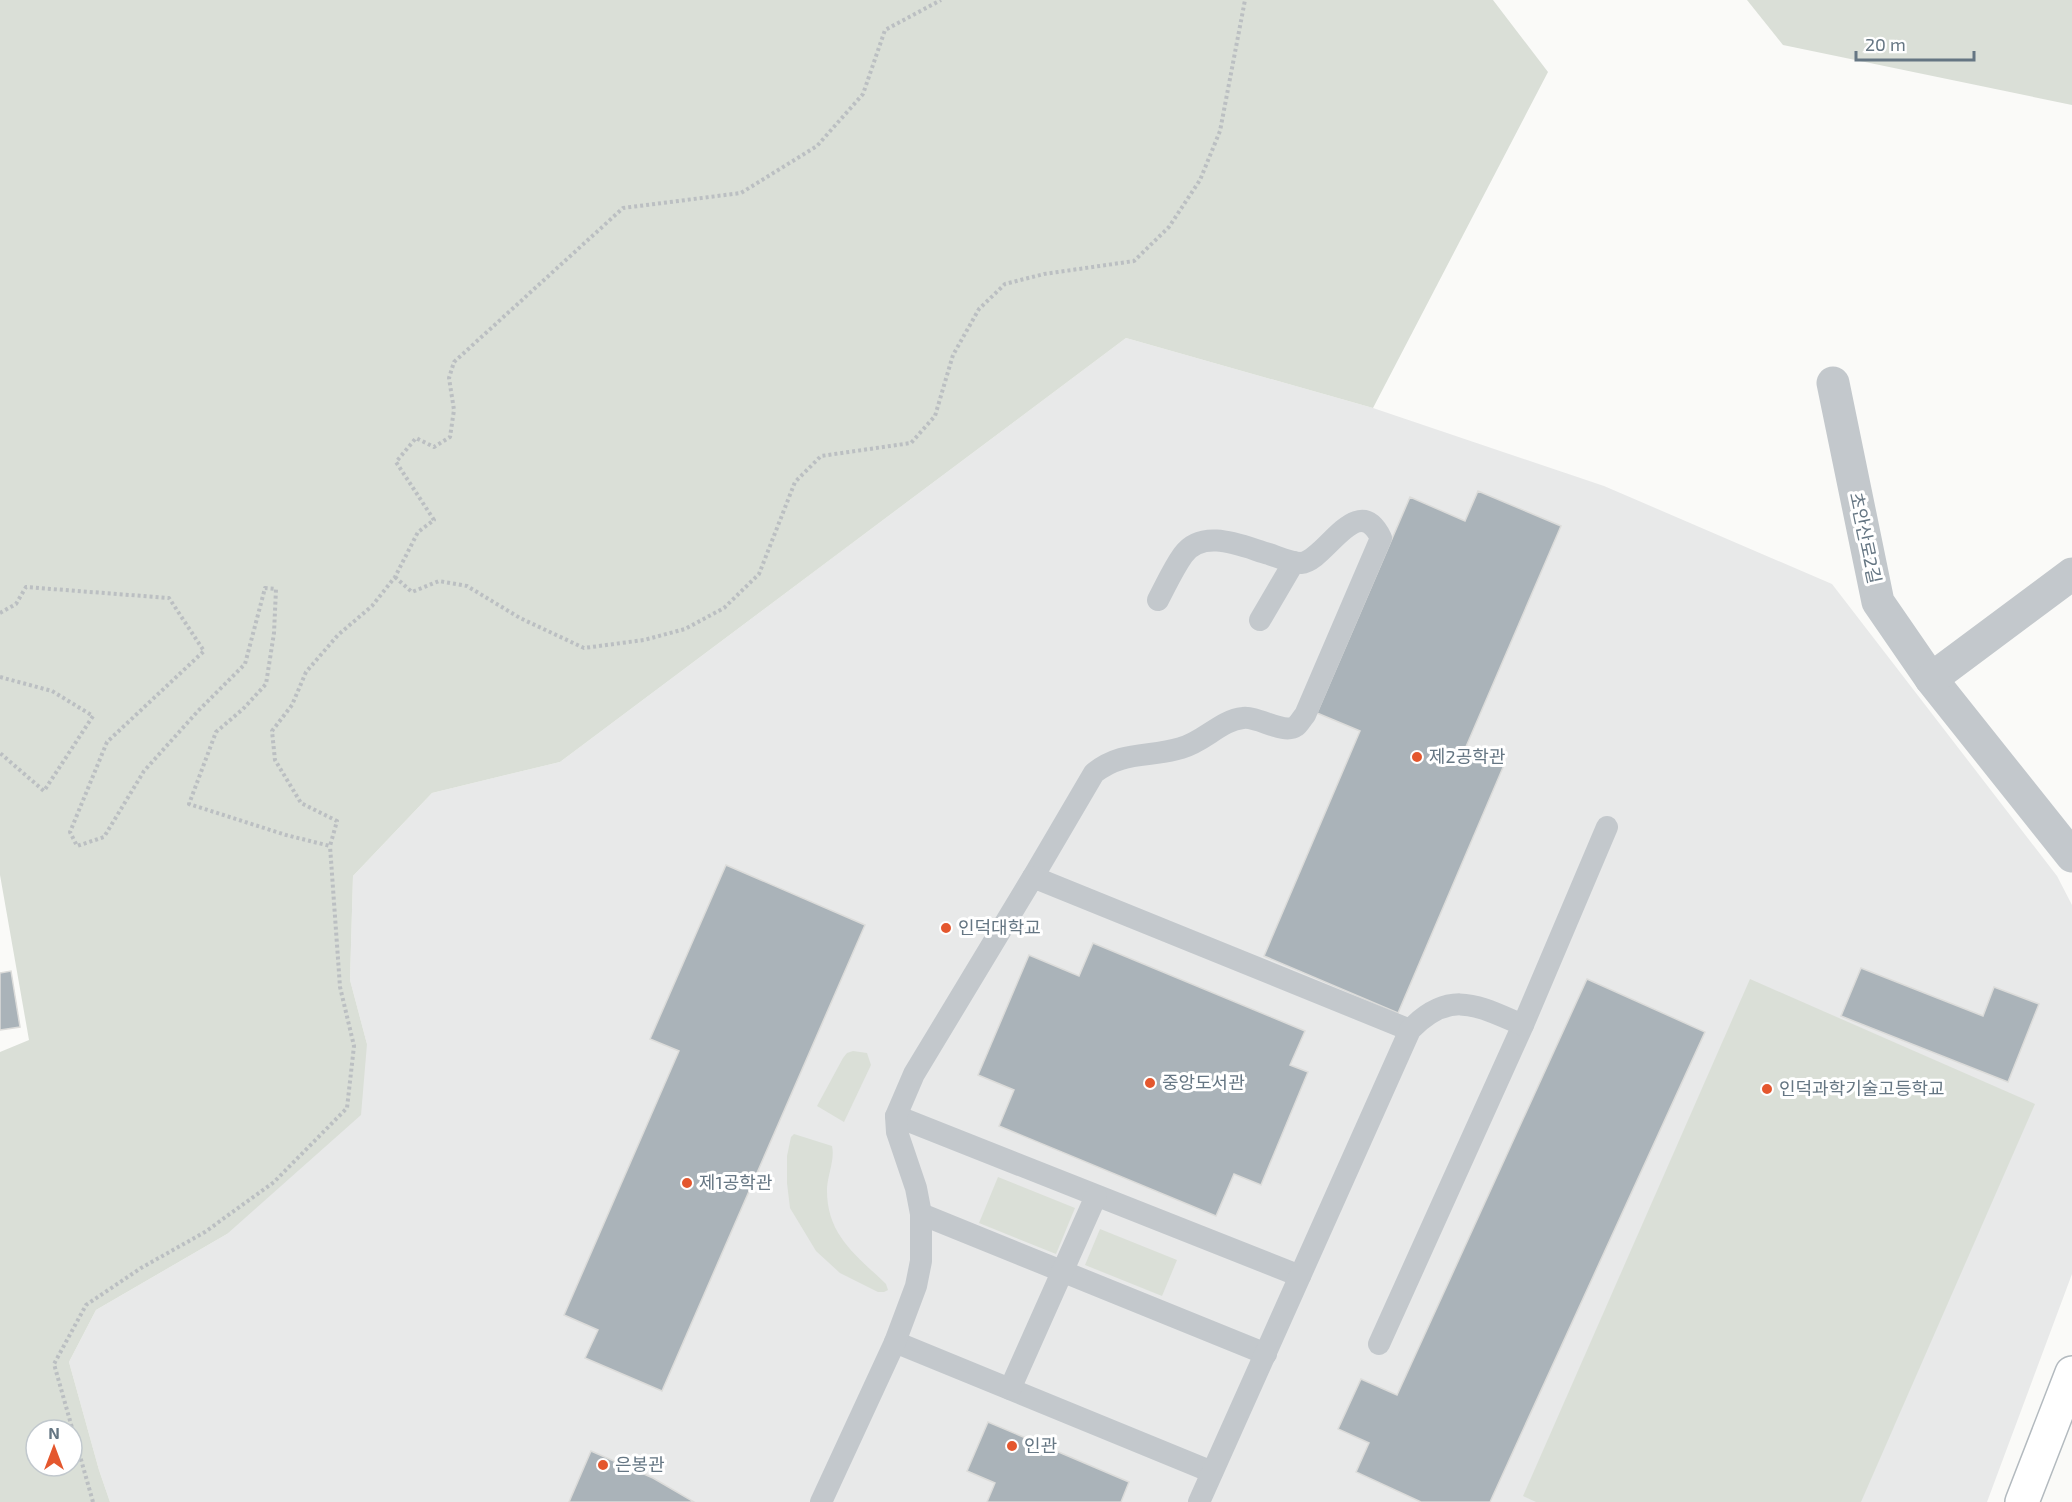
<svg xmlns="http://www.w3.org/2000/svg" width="2072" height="1502" font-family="'Exo 2','Noto Sans KR',sans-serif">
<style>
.built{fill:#e8e9e9}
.green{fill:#dadfd7;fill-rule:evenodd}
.building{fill:#aab3b9;stroke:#dcdcda;stroke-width:1.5}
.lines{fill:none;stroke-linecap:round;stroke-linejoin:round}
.secondary-casing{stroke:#b3babf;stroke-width:36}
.path{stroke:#bbbfc2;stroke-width:4;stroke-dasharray:3 3;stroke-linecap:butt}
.lane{stroke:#c3c8cc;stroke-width:22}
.street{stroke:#c3c8cc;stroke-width:33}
.secondary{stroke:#fff;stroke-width:33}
.poi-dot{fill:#e4572e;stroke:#fff;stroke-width:2}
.labels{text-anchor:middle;stroke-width:6;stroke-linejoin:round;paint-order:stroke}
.street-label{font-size:18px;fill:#657683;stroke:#fff}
.poi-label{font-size:18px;fill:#657683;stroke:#fff;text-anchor:start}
</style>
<rect width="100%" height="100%" fill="#fafaf8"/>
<path class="built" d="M1126,338l247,70 231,78 228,98 225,292 15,29v369l-85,228h-1877l-11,-32 -30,-108 27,-52 131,-76 140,-190 -17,-64 3,-104 79,-83 128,-31z"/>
<g class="green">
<path d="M0,0h1493l55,72 -175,336 -247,-70 -566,424 -128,31 -79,83 -3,104 17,64 -6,71 -134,119 -131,76 -27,52 30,108 11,32h-110v-450l29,-12 -29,-165zM36,1430h36v36h-36z"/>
<path d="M1747,0h325v105l-289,-60z"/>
<path d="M1750,979l285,125 -174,398h-325l-13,-6z"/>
<path d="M853,1051l14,2 4,12 -27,57 -27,-16 26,-48 4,-5z"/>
<path d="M794,1134l38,12c3,13 -4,28 -5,42 -1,47 29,67 59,96l2,6 -4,2h-6l-38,-19 -24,-22 -26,-43 -3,-25v-27l4,-19z"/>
<path d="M998,1177l77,31 -19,46 -77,-31z"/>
<path d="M1100,1229l77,31 -15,36 -77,-31z"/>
</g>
<g class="building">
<path d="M1478,491l83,35 -96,223 39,16 -106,248 -134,-57 96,-225 -43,-18 93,-216 55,24z"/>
<path d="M726,865l139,60 -203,466 -77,-33 13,-28 -34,-15 115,-264 -29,-12z"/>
<path d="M1093,943l212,88 -15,34 18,7 -47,113 -27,-11 -18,42 -217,-90 15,-36 -36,-15 51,-120 50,21z"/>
<path d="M1861,968l122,48 11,-29 45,17 -31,78 -167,-66z"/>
<path d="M11,971l9,56 -20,3v-57z"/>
<path d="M1587,979l118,53 -215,470h-69l-65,-30 13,-29 -31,-14 23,-50 36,16z"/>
<path d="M988,1422l141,60 -8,20h-134l8,-19 -28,-12z"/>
<path d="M591,1451l62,27 41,24h-125z"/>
</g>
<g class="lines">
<defs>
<path id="secondary" d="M2022,1502l50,-129"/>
</defs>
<use href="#secondary" class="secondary-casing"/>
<g class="path">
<path d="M395,577l17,15 27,-11 28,5 53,32 64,30 60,-8 41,-11 39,-21 35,-34 36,-92 26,-26 90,-13 24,-27 18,-61 26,-46 26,-25 39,-10 90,-13 35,-34 31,-47 20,-49 25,-131"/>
<path d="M0,613l16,-9 10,-17 143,11 35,53 -97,91 -37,90 7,14 27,-9 40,-66 54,-60 47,-47 20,-76 11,1 -2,44 -8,51 -23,25 -27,23 -27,72 97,31 44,11 7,-25 -36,-18 -26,-43 -3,-29 20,-26 14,-33 32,-37 34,-29 23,-29 23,-45 16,-12 -38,-58 20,-24 18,9 16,-10 4,-27 -5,-32 5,-16 169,-154 118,-15 76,-47 46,-52 22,-64 56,-30"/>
<path d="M0,677l52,14 41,25 -49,75 -44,-38"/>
<path d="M93,1502l-39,-138 32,-59 55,-37 64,-36 69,-50 73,-74 7,-62 -14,-59 -10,-141"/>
</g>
<g class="lane">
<path d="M1260,620l34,-58"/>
<path d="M1033,877l61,-104c29,-23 55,-15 87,-25 23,-6 40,-28 62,-30 15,-2 41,17 53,8 3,-2 6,-8 9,-11l76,-177c-24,-49 -55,23 -80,25 -10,0 -23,-6 -32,-9 -25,-7 -66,-27 -86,1 -10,14 -17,30 -25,45"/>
<path d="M896,1116l404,160"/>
<path d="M921,1214l345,140"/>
<path d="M895,1342l317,130"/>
<path d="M1379,1344l144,-319"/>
<path d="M1010,1389l86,-193"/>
<path d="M821,1502l74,-160 21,-56 5,-25v-47l-5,-26 -19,-56 -1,-16 18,-42 119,-197 377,153"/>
<path d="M1199,1502l211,-472c40,-42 68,-24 113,-5l84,-198"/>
</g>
<g class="street">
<path d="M1833,383l45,219 53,77 141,177"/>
<path d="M1931,679l141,-105"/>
</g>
<use href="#secondary" class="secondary"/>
</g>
<g class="poi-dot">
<circle cx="1417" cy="757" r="6"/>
<circle cx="946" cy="928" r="6"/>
<circle cx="1150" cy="1083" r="6"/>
<circle cx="1767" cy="1089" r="6"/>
<circle cx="687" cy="1183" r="6"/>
<circle cx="1012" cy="1446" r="6"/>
<circle cx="603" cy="1465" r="6"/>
</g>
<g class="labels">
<g class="street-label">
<text transform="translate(1865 538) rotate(78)" y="6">초안산로2길</text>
</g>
<g class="poi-label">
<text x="1429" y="763">제2공학관</text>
<text x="958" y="934">인덕대학교</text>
<text x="1162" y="1089">중앙도서관</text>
<text x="1779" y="1095">인덕과학기술고등학교</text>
<text x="699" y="1189">제1공학관</text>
<text x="1024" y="1452">인관</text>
<text x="615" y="1471">은봉관</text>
</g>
</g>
<g transform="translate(54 1448)"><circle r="28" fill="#ffffff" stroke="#c1c8cd" stroke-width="1.5"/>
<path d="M0-4.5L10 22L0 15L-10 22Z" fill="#e4572e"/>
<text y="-9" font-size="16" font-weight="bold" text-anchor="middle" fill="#657683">N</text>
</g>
<path d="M1856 51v9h118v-9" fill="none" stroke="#657683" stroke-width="3"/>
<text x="1865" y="51" font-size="18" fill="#657683" stroke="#ffffff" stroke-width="4.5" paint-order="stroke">20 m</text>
</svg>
